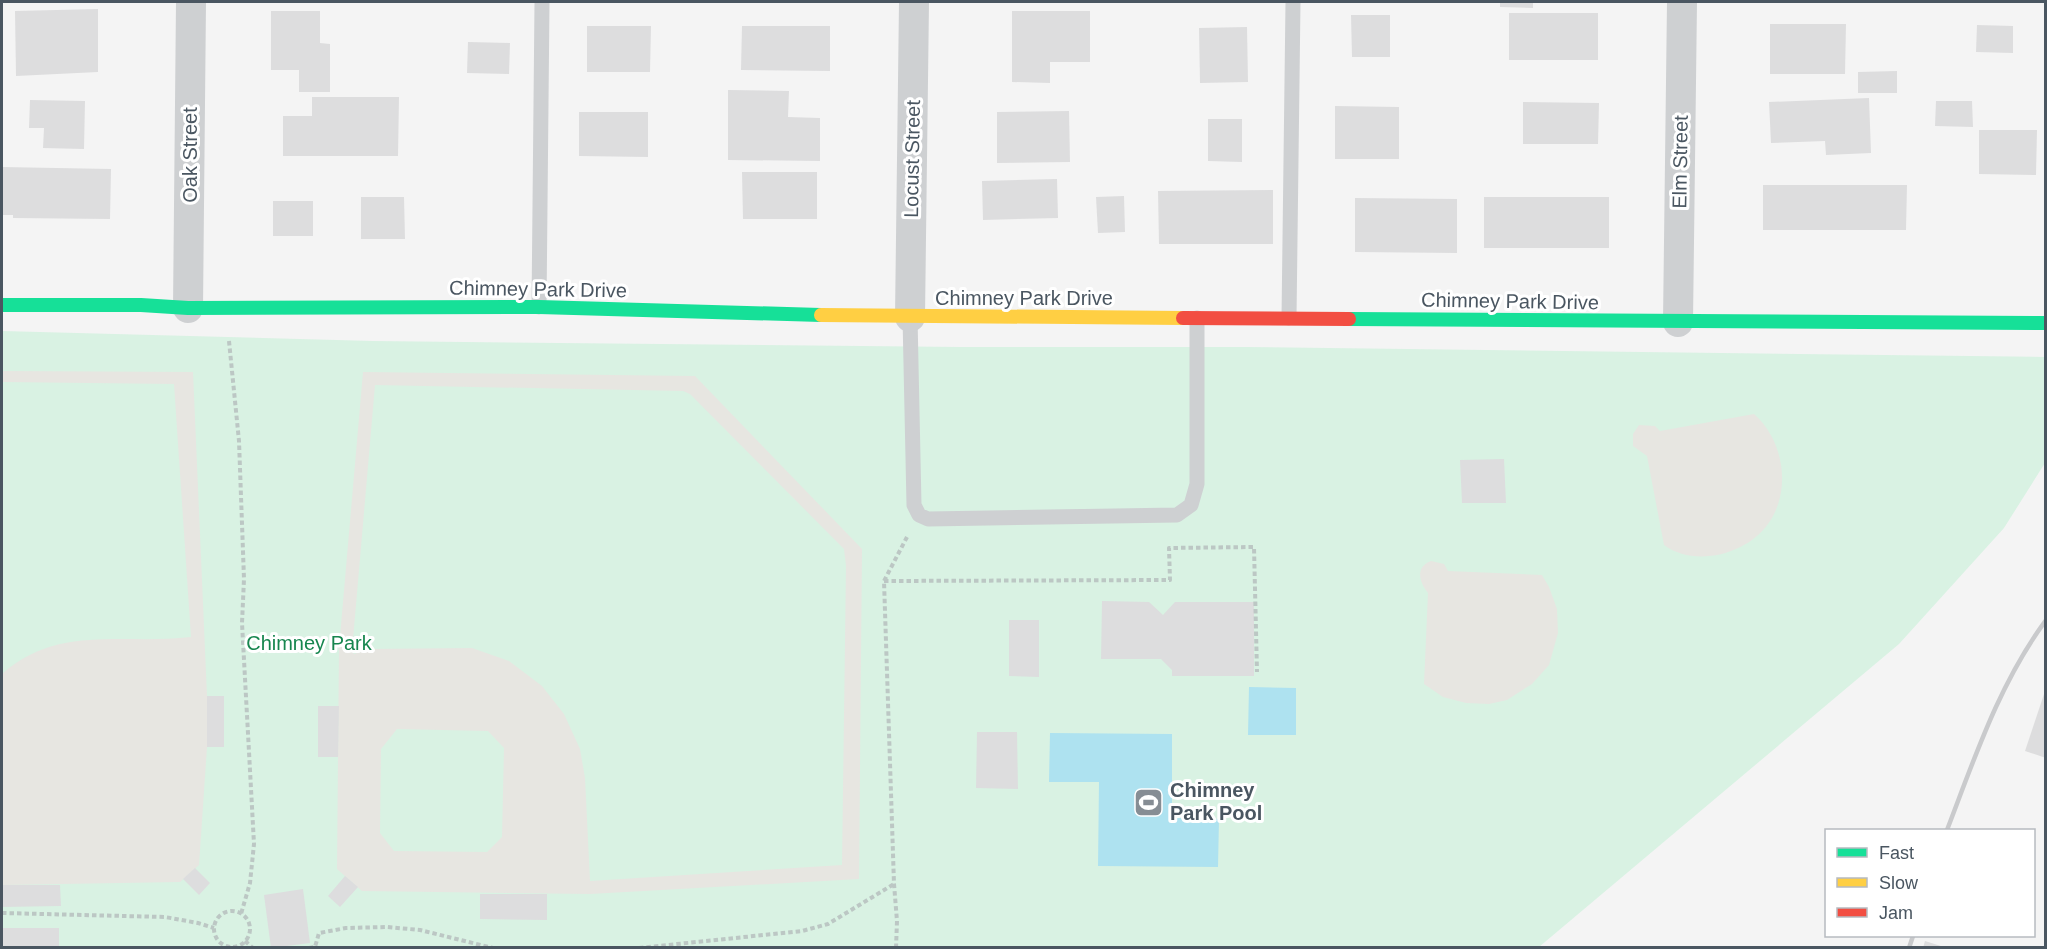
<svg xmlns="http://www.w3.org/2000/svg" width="2047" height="949" font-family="Arial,sans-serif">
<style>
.green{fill:#d9f2e3}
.sand{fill:#e7e6e1;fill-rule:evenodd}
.water{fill:#aee2f0}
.building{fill:#ddddde}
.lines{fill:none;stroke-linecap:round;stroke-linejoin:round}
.path{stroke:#bcc7c4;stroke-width:4;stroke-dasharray:4.5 3;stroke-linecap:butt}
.lane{stroke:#ced0d2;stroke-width:15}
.street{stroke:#ced0d2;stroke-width:30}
.fast{stroke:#16e098;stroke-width:14}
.slow{stroke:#ffcf43;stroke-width:14}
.jam{stroke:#f24e42;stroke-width:14}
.rail{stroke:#c9cacc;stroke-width:4.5}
.labels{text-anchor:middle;stroke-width:6;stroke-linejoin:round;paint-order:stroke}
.street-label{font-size:20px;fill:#4a5661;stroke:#fff}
.park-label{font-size:20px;fill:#17864f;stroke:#fff}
.poi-label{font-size:20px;font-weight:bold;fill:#4a5661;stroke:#fff;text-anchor:start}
</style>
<rect width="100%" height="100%" fill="#f4f4f4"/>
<path class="green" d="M2,331l371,10 588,6h285l799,10v106l-41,65 -105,116 -360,303h-1537z"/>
<g class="sand">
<path d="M2,371l191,1 14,324v51l-8,118 -19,17 -178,3v-211c56,-50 122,-29 189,-37l-17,-253 -172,-2z"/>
<path d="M363,372l332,4 167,173 -3,330 -269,15 -228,-3 -25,-22 2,-221zM375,385l308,6 7,3 154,155 2,17 -4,299 -252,16 -5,-103 -5,-29 -16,-35 -22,-28 -33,-25 -37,-13 -103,1 -15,5 -2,-3zM397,729l91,2 16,17 -2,89 -15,15 -93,-1 -14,-18 1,-84z"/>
<path d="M1754,414c30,26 38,77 14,110 -21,30 -73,44 -104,21l-17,-89 -14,-10v-12l6,-9 16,1 5,5z"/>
<path d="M1431,561l13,3 4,7 94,4 7,12 8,22 1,24 -9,32 -17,19 -25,16 -18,4 -23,-1 -23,-6 -19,-13 4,-91c-9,-11 -13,-26 3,-32z"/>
</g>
<g class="water">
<path d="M1249,687l47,1v47h-48z"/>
<path d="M1050,733l122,1v84l47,1 -1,48 -120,-1 1,-84h-50z"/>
</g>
<g class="building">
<path d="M1500,2h33v6l-33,-1z"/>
<path d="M98,9v63l-82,4 -1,-65z"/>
<path d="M271,11h49v32l10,1v48h-31v-22h-28z"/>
<path d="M1012,11h78v51h-40v21l-38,-1z"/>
<rect x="1509" y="13" width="89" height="47"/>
<path d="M1351,15h39v42h-38z"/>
<path d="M1770,24h76l-1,50h-75z"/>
<path d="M1977,25l36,1v27l-37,-1z"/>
<path d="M587,26h64l-1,46h-63z"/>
<path d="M742,26h88v45l-89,-1z"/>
<path d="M1247,27l1,55 -48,1 -1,-55z"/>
<path d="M468,42l42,1 -1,31 -42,-1z"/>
<path d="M1897,71v22h-39v-21z"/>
<path d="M728,90l61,1 -1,26 32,1v43l-92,-1z"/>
<path d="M312,97h87l-1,59h-115v-40h29z"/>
<path d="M1869,98l2,55 -45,2 -1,-14 -54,2 -2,-41z"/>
<path d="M30,100l55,1 -1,48 -41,-1 1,-20h-15z"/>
<path d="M1936,101h36l1,26 -38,-1z"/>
<path d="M1523,102l76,1 -1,41h-75z"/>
<path d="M1335,106l64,1v52h-64z"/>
<path d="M1069,111l1,51 -73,1v-51z"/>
<path d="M579,112h69v45l-69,-1z"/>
<path d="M1208,119h34v43l-34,-1z"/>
<path d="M1979,130h58l-1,45 -57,-1z"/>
<path d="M2,167l109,2 -1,50 -97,-1v-3h-11z"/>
<path d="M742,172h75v47h-74z"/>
<path d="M1057,179l1,39 -75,2 -1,-39z"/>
<path d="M1763,185h144l-1,45h-143z"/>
<path d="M1273,190v54h-114l-1,-53z"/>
<path d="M1124,196l1,36 -27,1 -2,-36z"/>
<path d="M361,197h43l1,42h-44z"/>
<rect x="1484" y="197" width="125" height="51"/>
<path d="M1355,198l102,1v54l-102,-1z"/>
<rect x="273" y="201" width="40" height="35"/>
<path d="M1504,459l2,44h-44l-2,-43z"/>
<path d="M1102,601l47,1 14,13 12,-13h79v74h-82v-6l-11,-11h-60z"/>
<path d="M1009,620h30v57l-30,-1z"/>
<path d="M2045,691h1v67l-21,-7z"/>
<rect x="207" y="696" width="17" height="51"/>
<path d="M318,706h21l-1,51h-20z"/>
<path d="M977,732h40l1,57 -42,-1z"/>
<path d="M195,868l15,15 -11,12 -16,-16z"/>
<path d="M345,876l13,11 -18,20 -12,-11z"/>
<path d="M2,885h58l1,21 -59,1z"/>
<path d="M303,889l7,54 -39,5 -7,-53z"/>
<path d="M480,894h67v26l-67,-1z"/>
<rect x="2" y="928" width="57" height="20"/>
<path d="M1925,941l19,6v1h-21z"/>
</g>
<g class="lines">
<g class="path">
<path d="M229,341l10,100 5,138 -2,44 12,221 -4,39 -9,31"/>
<path d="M884,581l286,-1 -1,-32 85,-1 3,125"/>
<circle cx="232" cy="929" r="18"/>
<path d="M2,913l163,4 33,6 16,5"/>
<path d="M245,941l8,7"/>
<path d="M309,948l6,-1 4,-14 27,-5 41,-1 33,3 73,18"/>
<path d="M639,948l163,-17 26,-7 66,-40"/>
<path d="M896,948l1,-27 -3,-37 -10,-303 23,-44"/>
</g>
<g class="lane">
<path d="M539,307l3,-305"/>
<path d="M910,317l4,188 5,10 9,4 249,-4 14,-10 6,-21v-166"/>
<path d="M1289,318l4,-316"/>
</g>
<g class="street">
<path d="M188,308l3,-306"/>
<path d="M910,317l4,-315"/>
<path d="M1678,322l4,-320"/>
</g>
<g class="fast">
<path d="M2,305h139l47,3 351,-1 282,8"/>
<path d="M1349,319l697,4"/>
</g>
<path class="slow" d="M821,315l362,3"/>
<path class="jam" d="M1183,318l166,1"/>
<g class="rail">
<path d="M1947,830c28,-73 52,-146 99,-210"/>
<path d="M1909,948l4,-12"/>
</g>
</g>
<defs>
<symbol id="stadium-square" viewBox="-11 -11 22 22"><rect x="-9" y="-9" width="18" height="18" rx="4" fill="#868d94" stroke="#fff"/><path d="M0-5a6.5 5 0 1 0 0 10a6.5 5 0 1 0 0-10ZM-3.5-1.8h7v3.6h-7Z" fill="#fff"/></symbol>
</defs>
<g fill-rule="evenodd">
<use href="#stadium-square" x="1132" y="786" width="33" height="33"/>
</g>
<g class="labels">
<g class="street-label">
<text transform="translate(190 155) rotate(-90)" y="7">Oak Street</text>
<text transform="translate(912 159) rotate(-89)" y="7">Locust Street</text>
<text transform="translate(1680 162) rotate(-89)" y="7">Elm Street</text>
<text transform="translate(538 289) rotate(1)" y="7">Chimney Park Drive</text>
<text x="1024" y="305">Chimney Park Drive</text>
<text transform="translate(1510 301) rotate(1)" y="7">Chimney Park Drive</text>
</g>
<g class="park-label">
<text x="309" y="650">Chimney Park</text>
</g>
<g class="poi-label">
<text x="1170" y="797">Chimney<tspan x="1170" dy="23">Park Pool</tspan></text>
</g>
</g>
<rect width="2047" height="949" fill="none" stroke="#4a5661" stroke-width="6"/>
<rect x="1825" y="829" width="210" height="108" fill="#ffffff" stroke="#b7bbc0" stroke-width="1.5"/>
<rect x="1837" y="848" width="30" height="9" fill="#16e098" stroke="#b7bbc0" stroke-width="1.5"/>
<text x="1879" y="859" font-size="18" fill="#4a5661">Fast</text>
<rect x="1837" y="878" width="30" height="9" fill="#ffcf43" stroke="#b7bbc0" stroke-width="1.5"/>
<text x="1879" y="889" font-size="18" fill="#4a5661">Slow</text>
<rect x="1837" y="908" width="30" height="9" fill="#f24e42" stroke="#b7bbc0" stroke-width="1.5"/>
<text x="1879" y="919" font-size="18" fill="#4a5661">Jam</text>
</svg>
